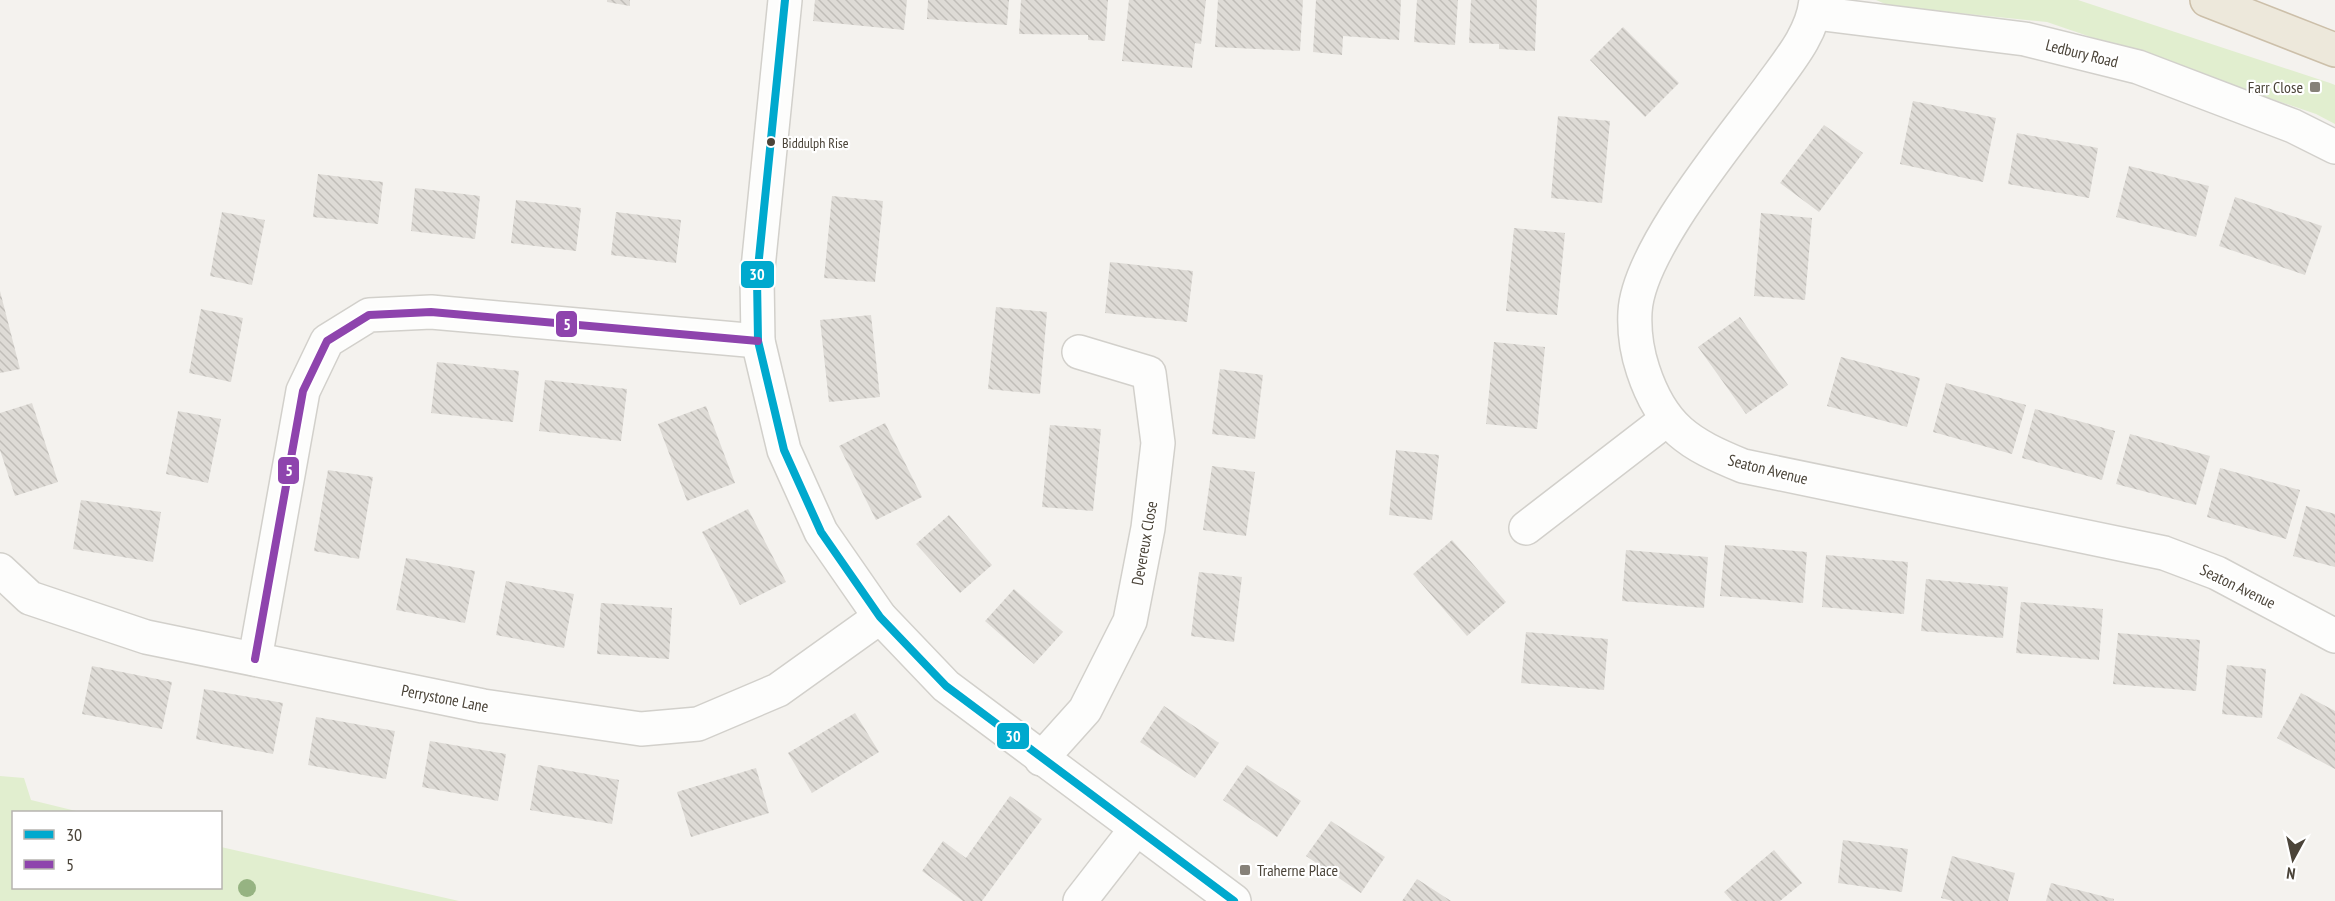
<svg xmlns="http://www.w3.org/2000/svg" width="2335" height="901" font-family="'PT Sans Narrow',sans-serif">
<style>
.green{fill:#e1eecf}
.building{fill:url(#building-back-hatch)}
.lines{fill:none;stroke-linecap:round;stroke-linejoin:round}
.street-casing{stroke:#d2d0cb;stroke-width:36}
.highway-casing{stroke:#ccbfa9;stroke-width:36}
.street{stroke:#fdfdfc;stroke-width:33}
.highway{stroke:#ede8db;stroke-width:33}
.bus-1-casing{stroke:#fff;stroke-width:12}
.bus-2-casing{stroke:#fff;stroke-width:12}
.bus-1{stroke:#00a9ce;stroke-width:8}
.bus-2{stroke:#8e44ad;stroke-width:8}
.tree{fill:#96b382}
.poi-dot{fill:#868178;stroke:#fff;stroke-width:2}
.bus-dot{fill:#4b4439;stroke:#fff;stroke-width:2}
.labels{text-anchor:middle;stroke-width:4.5;stroke-linejoin:round;paint-order:stroke}
.bus-label{font-size:14px;fill:#4b4439;stroke:#fff;text-anchor:start}
.street-label{font-size:16px;fill:#4b4439;stroke:#fff}
.poi-label{font-size:16px;fill:#4b4439;stroke:#fff;text-anchor:end}
.line-badge{stroke:#fff;stroke-width:2}
.badge-label{font-size:16px;text-anchor:middle;font-weight:bold;fill:#fff}
</style>
<defs>
<pattern id="building-back-hatch" width="6" height="6" patternUnits="userSpaceOnUse" patternTransform="scale(1.5)"><rect width="6" height="6" fill="#dedbd6"/><path d="M-1 5l2 2M0 0l6 6M5-1l2 2" fill="none" stroke="#c0bdb8"/></pattern>
</defs>
<rect width="100%" height="100%" fill="#f4f2ee"/>
<g class="green">
<path d="M1876,0h202l252,83 5,2v39l-19,-10 -269,-92 -157,-16z"/>
<path d="M0,776l24,2 7,22 49,12h-66v76h206l1,-41 238,54h-459z"/>
</g>
<g class="building">
<path d="M607,0h23v6l-23,-4z"/>
<path d="M815,0h92l-3,30 -91,-9z"/>
<path d="M928,0h81l-2,25 -80,-6z"/>
<path d="M1021,0h87l-3,41 -17,-1v-5l-69,-1z"/>
<path d="M1129,0h77l-5,44 -6,-1 -3,25 -70,-7z"/>
<path d="M1218,0h85l-3,51 -85,-4z"/>
<path d="M1316,0h85l-2,40 -56,-4 -1,19 -29,-3z"/>
<path d="M1417,0h41l-3,45 -41,-3z"/>
<path d="M1471,0h66l-2,51 -36,-2v-5l-30,-1z"/>
<path d="M1623,27l56,56 -34,34 -55,-57z"/>
<path d="M1913,101l83,17 -13,64 -83,-18z"/>
<path d="M1558,116l52,5 -8,82 -51,-5z"/>
<path d="M1824,125l39,28 -44,59 -39,-29z"/>
<path d="M2017,133l81,15 -9,50 -81,-14z"/>
<path d="M2129,166l80,20 -13,51 -80,-20z"/>
<path d="M318,174l65,8 -5,42 -65,-7z"/>
<path d="M415,188l65,8 -5,43 -64,-8z"/>
<path d="M832,196l51,5 -8,81 -51,-4z"/>
<path d="M2235,197l87,29 -17,49 -86,-29z"/>
<path d="M516,200l65,8 -5,43 -65,-8z"/>
<path d="M222,212l43,8 -13,65 -42,-9z"/>
<path d="M616,212l65,8 -5,43 -65,-8z"/>
<path d="M1761,213l51,5 -7,82 -51,-4z"/>
<path d="M1514,228l51,5 -8,82 -51,-4z"/>
<path d="M1110,262l83,9 -6,51 -82,-9z"/>
<path d="M0,291l20,78 -20,4z"/>
<path d="M996,307l51,5 -7,82 -52,-5z"/>
<path d="M201,309l42,9 -12,64 -42,-9z"/>
<path d="M871,315l9,82 -51,5 -9,-82z"/>
<path d="M1740,317l48,68 -42,29 -48,-67z"/>
<path d="M1494,342l51,5 -8,82 -51,-5z"/>
<path d="M1841,357l79,21 -13,49 -80,-21z"/>
<path d="M437,362l82,9 -6,51 -82,-9z"/>
<path d="M1220,369l43,6 -8,64 -43,-5z"/>
<path d="M545,380l82,9 -6,52 -82,-10z"/>
<path d="M1946,383l80,22 -14,49 -79,-22z"/>
<path d="M32,403l26,79 -43,14 -15,-46v-37z"/>
<path d="M706,406l29,77 -48,18 -29,-77z"/>
<path d="M2035,409l80,22 -13,49 -80,-22z"/>
<path d="M178,411l43,8 -13,64 -42,-9z"/>
<path d="M885,423l37,74 -46,23 -37,-74z"/>
<path d="M1050,425l51,4 -8,82 -51,-4z"/>
<path d="M2130,434l80,22 -14,49 -80,-21z"/>
<path d="M1396,450l43,5 -7,65 -43,-5z"/>
<path d="M1212,466l43,6 -9,64 -43,-6z"/>
<path d="M2220,468l80,22 -14,49 -79,-22z"/>
<path d="M328,470l45,7 -14,82 -45,-8z"/>
<path d="M81,500l80,12 -8,50 -80,-13z"/>
<path d="M2306,506l29,8v53l-42,-11z"/>
<path d="M748,509l38,73 -46,23 -38,-73z"/>
<path d="M949,515l43,50 -32,28 -44,-49z"/>
<path d="M1452,540l54,62 -39,34 -54,-62z"/>
<path d="M1725,545l82,7 -4,51 -83,-7z"/>
<path d="M1626,550l82,7 -4,51 -82,-7z"/>
<path d="M1826,555l82,7 -4,52 -82,-7z"/>
<path d="M406,558l69,13 -10,52 -69,-13z"/>
<path d="M1199,572l43,5 -8,65 -43,-6z"/>
<path d="M1926,579l82,8 -5,51 -82,-7z"/>
<path d="M506,581l68,13 -10,54 -68,-13z"/>
<path d="M1014,589l49,43 -29,32 -49,-43z"/>
<path d="M2021,602l82,7 -4,51 -83,-7z"/>
<path d="M601,603l71,5 -3,51 -72,-5z"/>
<path d="M1526,632l82,7 -4,51 -83,-7z"/>
<path d="M2118,633l82,7 -4,51 -83,-7z"/>
<path d="M2227,665l39,4 -4,49 -40,-4z"/>
<path d="M92,666l80,16 -10,47 -80,-15z"/>
<path d="M204,689l79,14 -10,51 -77,-15z"/>
<path d="M2301,693l34,18v58l-58,-31z"/>
<path d="M1164,706l55,37 -24,35 -55,-36z"/>
<path d="M855,713l24,39 -67,41 -24,-40z"/>
<path d="M316,717l79,14 -9,48 -78,-14z"/>
<path d="M430,741l76,13 -8,47 -76,-14z"/>
<path d="M538,765l81,15 -7,44 -82,-14z"/>
<path d="M1247,765l54,36 -24,36 -54,-37z"/>
<path d="M756,768l13,45 -78,24 -14,-45z"/>
<path d="M1010,796l32,23 -60,82h-19l-41,-30 21,-30 23,17z"/>
<path d="M1331,821l54,36 -24,36 -55,-37z"/>
<path d="M1843,840l65,9 -6,43 -64,-9z"/>
<path d="M1774,850l28,33 -22,18h-48l-8,-9z"/>
<path d="M1952,856l63,17 -7,28h-55l-12,-3z"/>
<path d="M1417,879l34,22h-49z"/>
<path d="M2051,883l63,16v2h-68z"/>
</g>
<g class="lines">
<defs>
<g id="street">
<path d="M785,0l-28,278 1,63 26,109 37,82 59,85 66,69 288,215"/>
<path d="M1816,0c-3,33 -27,61 -46,87 -38,52 -132,163 -135,225 -1,19 2,40 8,58 19,58 46,74 100,96l421,87 53,20 118,63"/>
<path d="M1815,13l210,26 113,28 155,59 42,21"/>
<path d="M1526,528l140,-108"/>
<path d="M0,570l30,28 116,39 337,69 158,23 57,-5 80,-34 102,-73"/>
<path d="M255,659l48,-268 24,-50 42,-26 62,-3 327,29"/>
<path d="M1041,759l44,-49 45,-89 18,-93 10,-85 -9,-70 -70,-21"/>
<path d="M1080,901l56,-72"/>
</g>
<path id="highway" d="M2207,0l128,50"/>
</defs>
<use href="#street" class="street-casing"/>
<use href="#highway" class="highway-casing"/>
<use href="#street" class="street"/>
<use href="#highway" class="highway"/>
<defs>
<path id="bus-1" d="M785,0l-28,278 1,63 26,109 37,82 59,85 66,69 288,215"/>
<path id="bus-2" d="M255,659l48,-268 24,-50 42,-26 62,-3 327,29"/>
</defs>
<use href="#bus-1" class="bus-1-casing"/>
<use href="#bus-2" class="bus-2-casing"/>
<use href="#bus-1" class="bus-1"/>
<use href="#bus-2" class="bus-2"/>
</g>
<circle class="tree" cx="247" cy="888" r="9"/>
<g class="poi-dot">
<rect x="2309" y="81" width="12" height="12" rx="3"/>
<rect x="1239" y="864" width="12" height="12" rx="3"/>
</g>
<circle class="bus-dot" cx="771" cy="142" r="5"/>
<g class="labels">
<g class="bus-label">
<text x="782" y="148">Biddulph Rise</text>
</g>
<g class="street-label">
<text transform="translate(2082 53) rotate(14)" y="6">Ledbury Road</text>
<text transform="translate(1768 469) rotate(14)" y="6">Seaton Avenue</text>
<text transform="translate(1144 543) rotate(-80)" y="6">Devereux Close</text>
<text transform="translate(2238 586) rotate(26)" y="6">Seaton Avenue</text>
<text transform="translate(445 698) rotate(11)" y="6">Perrystone Lane</text>
</g>
<g class="poi-label">
<text x="2303" y="93">Farr Close</text>
<text x="1257" y="876" text-anchor="start">Traherne Place</text>
</g>
</g>
<g class="line-badge">
<rect x="740" y="260" width="35" height="29" rx="6" fill="#00a9ce"/>
<rect x="555" y="310" width="23" height="28" rx="6" fill="#8e44ad"/>
<rect x="277" y="456" width="23" height="29" rx="6" fill="#8e44ad"/>
<rect x="996" y="722" width="34" height="28" rx="6" fill="#00a9ce"/>
</g>
<g class="badge-label">
<text x="757" y="280">30</text>
<text x="567" y="330">5</text>
<text x="289" y="476">5</text>
<text x="1013" y="742">30</text>
</g>
<rect x="12" y="811" width="210" height="78" fill="#ffffff" stroke="#b7b4b0" stroke-width="1.5"/>
<rect x="24" y="830" width="30" height="9" fill="#00a9ce" stroke="#b7b4b0" stroke-width="1.5"/>
<text x="66" y="841" font-size="18" fill="#4b4439">30</text>
<rect x="24" y="860" width="30" height="9" fill="#8e44ad" stroke="#b7b4b0" stroke-width="1.5"/>
<text x="66" y="871" font-size="18" fill="#4b4439">5</text>
<g transform="translate(2293 859) rotate(188)" stroke="#ffffff" stroke-width="4.5" paint-order="stroke">
<path d="M0-4.5L10 22L0 15L-10 22Z" fill="#4b4439"/>
<text y="-9" font-size="16" font-weight="bold" text-anchor="middle" fill="#4b4439">N</text>
</g>
</svg>
